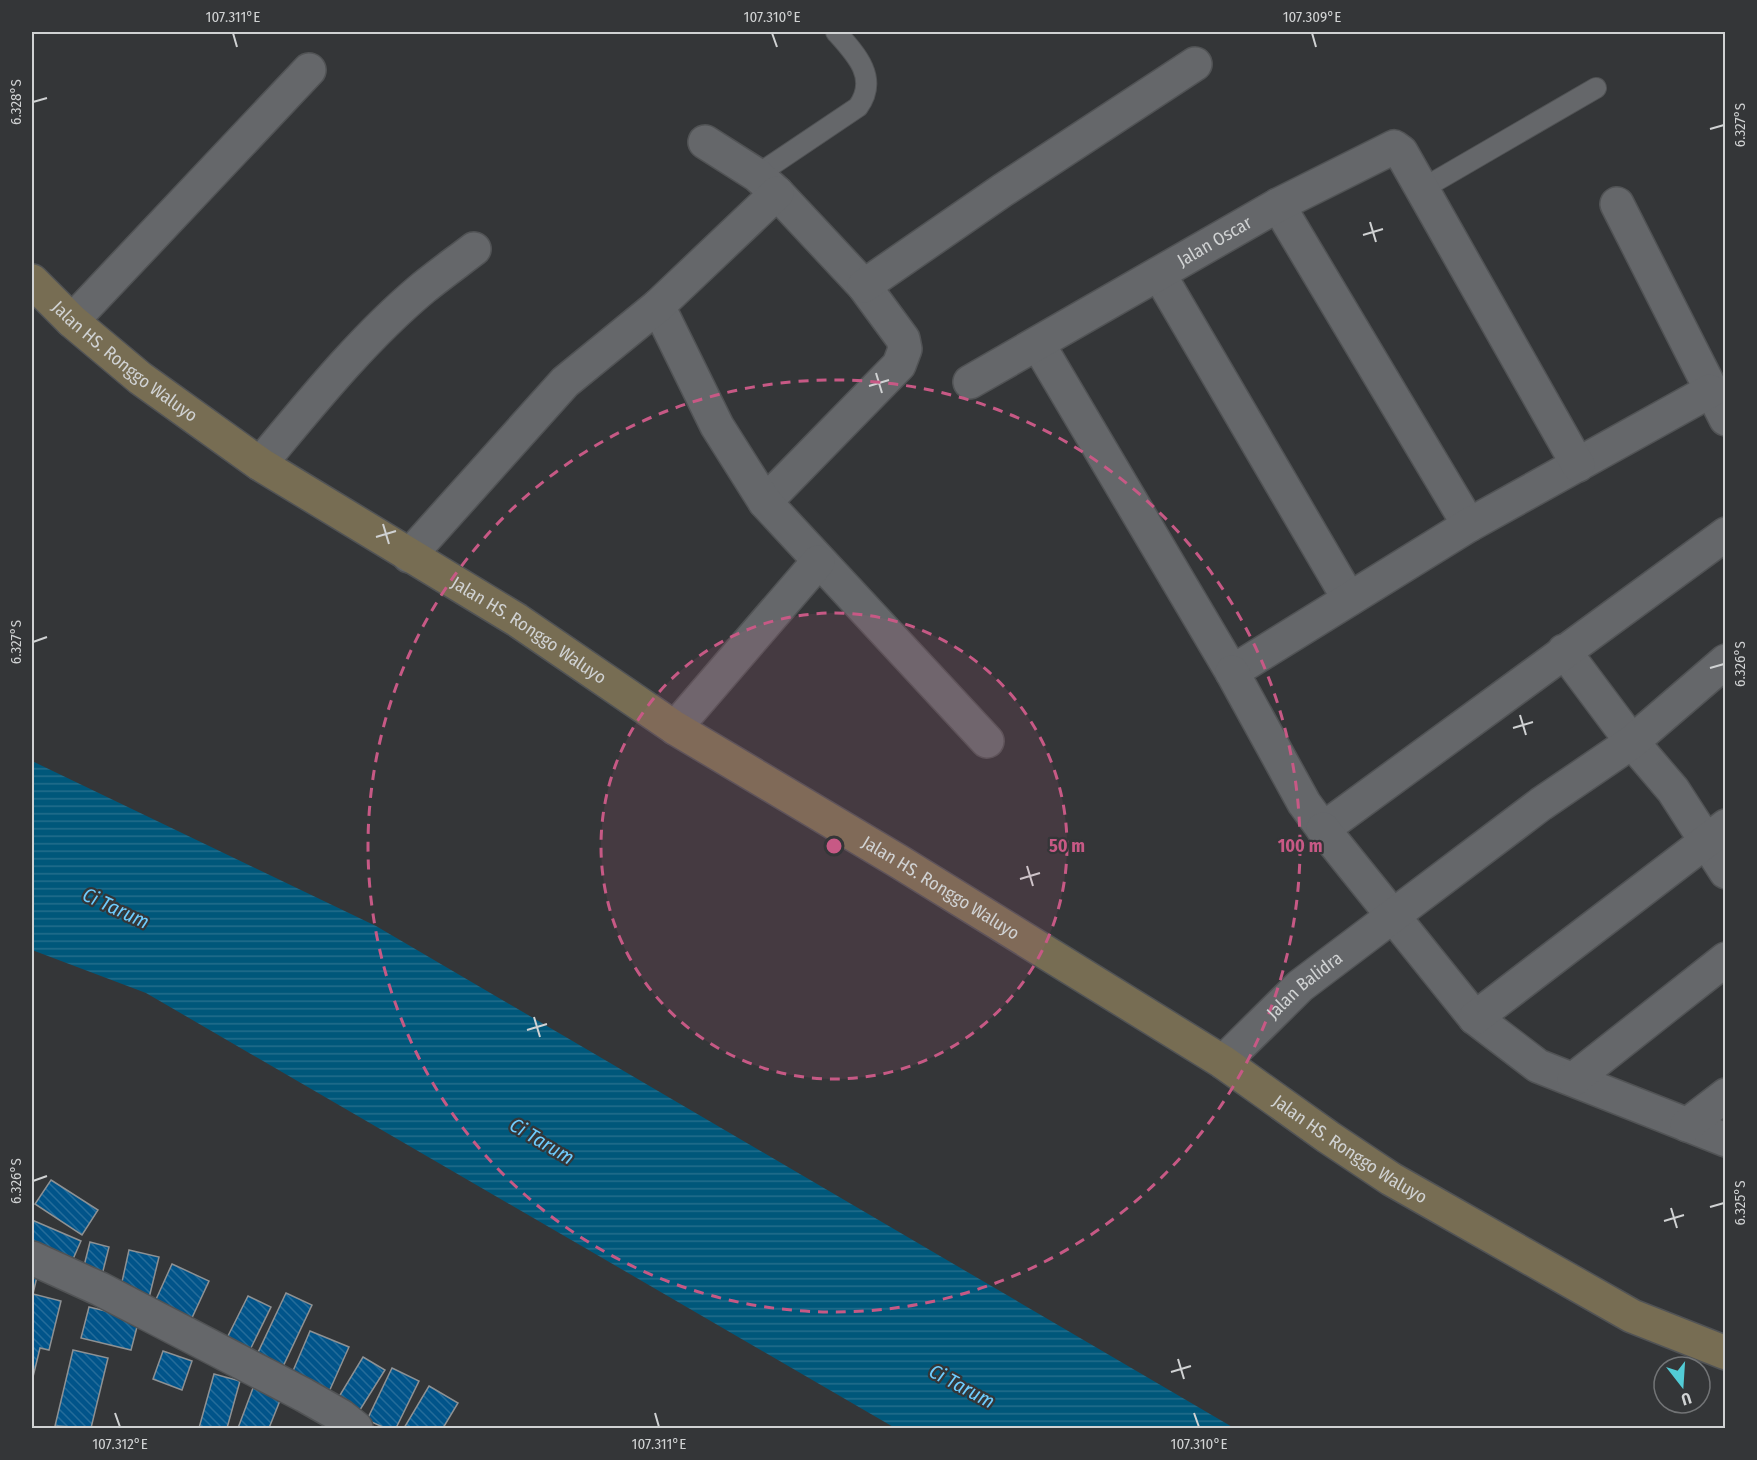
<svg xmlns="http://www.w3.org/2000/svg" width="1757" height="1460" font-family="'Fira Sans Condensed',sans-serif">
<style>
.water{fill:url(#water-rules)}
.building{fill:url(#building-back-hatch);stroke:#8e9193;stroke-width:1.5}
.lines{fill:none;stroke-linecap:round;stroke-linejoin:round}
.lane-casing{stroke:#515355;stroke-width:22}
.street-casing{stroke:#515355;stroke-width:36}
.secondary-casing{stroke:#515355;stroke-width:36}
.lane{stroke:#65676a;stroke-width:20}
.street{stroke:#65676a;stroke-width:33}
.secondary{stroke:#776d53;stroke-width:33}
.ticks{fill:none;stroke:#d0d2d3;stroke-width:2}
.ring{fill:none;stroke:#c75985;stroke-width:3;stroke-dasharray:10 8}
.labels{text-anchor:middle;stroke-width:4.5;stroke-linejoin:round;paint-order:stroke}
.street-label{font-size:18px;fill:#d0d2d3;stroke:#343638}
.water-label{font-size:20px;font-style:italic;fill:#6eccfe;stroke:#343638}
.centre{fill:#c75985;stroke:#343638;stroke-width:3}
.ring-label{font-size:18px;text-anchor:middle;font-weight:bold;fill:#c75985;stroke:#343638;stroke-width:4.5;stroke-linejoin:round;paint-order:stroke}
.neatline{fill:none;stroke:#d0d2d3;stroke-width:2}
.ticks-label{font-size:15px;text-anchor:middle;fill:#d0d2d3}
</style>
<defs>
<pattern id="water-rules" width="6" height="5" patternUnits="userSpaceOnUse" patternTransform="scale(1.5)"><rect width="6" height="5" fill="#00577a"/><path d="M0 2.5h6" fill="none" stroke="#246e8c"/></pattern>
<pattern id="building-back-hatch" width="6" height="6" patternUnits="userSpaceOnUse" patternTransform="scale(1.5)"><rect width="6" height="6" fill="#01548a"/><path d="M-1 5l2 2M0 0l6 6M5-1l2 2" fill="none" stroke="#256c9a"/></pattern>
</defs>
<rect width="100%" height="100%" fill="#343638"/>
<path class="water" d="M32,761l344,165 858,502h-339l-749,-435 -114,-43z"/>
<g class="building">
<path d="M51,1180l47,30 -16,25 -47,-31z"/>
<path d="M32,1220l49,21 -12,27 -37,-16z"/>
<path d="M90,1242l19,5 -8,32 -19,-5z"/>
<path d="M129,1250l30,7 -10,41 -29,-7z"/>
<path d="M172,1264l37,17 -19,41 -37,-16z"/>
<path d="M32,1270l6,2 -5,22 28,7 -12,49 -9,-2 -8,33z"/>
<path d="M286,1293l26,12 -33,70 -26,-12z"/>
<path d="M248,1296l23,11 -24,49 -23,-12z"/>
<path d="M89,1307l50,12 -8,31 -50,-12z"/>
<path d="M310,1331l39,16 -21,47 -38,-16z"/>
<path d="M73,1350l35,8 -17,70 -36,-2z"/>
<path d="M163,1351l29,10 -10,29 -29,-11z"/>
<path d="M363,1357l22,13 -27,43 -21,-13z"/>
<path d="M392,1368l27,13 -23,47h-11l-18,-8z"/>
<path d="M214,1374l26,7 -13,47h-28z"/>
<path d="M429,1386l29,17 -15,25h-39z"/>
<path d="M253,1388l28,10 -12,30h-31z"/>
</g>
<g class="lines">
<defs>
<g id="lane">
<path d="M757,175l101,-68c21,-29 -2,-53 -22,-75"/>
<path d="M1422,189l174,-101"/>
</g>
<g id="street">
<path d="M705,142l52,33 20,18 87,93 39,53 2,10 -6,16 -134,137"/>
<path d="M1617,204l109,215"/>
<path d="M1278,205l191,320"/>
<path d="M1159,274l190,325"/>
<path d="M864,286l139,-96 192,-126"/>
<path d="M658,306l59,120 48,76 222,239"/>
<path d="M72,321l237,-251"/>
<path d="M1038,344l194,328 237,-147 241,-134"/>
<path id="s1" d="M970,382l308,-177 116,-58 7,5 21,37 156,276"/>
<path d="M260,464c51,-61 102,-125 163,-176 16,-13 34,-26 51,-39"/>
<path d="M409,556l156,-174 93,-76 119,-113"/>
<path d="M1564,651l68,91 41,48 53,82"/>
<path d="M1232,672l72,131 19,26 403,-295"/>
<path d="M675,728l143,-166"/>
<path d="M1323,829l152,189 63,48 188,74"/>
<path d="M1475,1018l251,-192"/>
<path id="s2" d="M1223,1062l77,-76 241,-182 91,-62 94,-81"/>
<path d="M1574,1079l152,-120"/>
<path d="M1687,1125l39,-30"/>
<path d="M32,1258l68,31 204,106 37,21 15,12"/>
</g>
<g id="secondary">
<path id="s3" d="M32,281l40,40 68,57 120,86 257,156 158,108 223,133 325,201 105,75 63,42 241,137 94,37"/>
</g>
</defs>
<use href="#lane" class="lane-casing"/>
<use href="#street" class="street-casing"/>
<use href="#secondary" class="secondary-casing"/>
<use href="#lane" class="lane"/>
<use href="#street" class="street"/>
<use href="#secondary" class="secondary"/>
</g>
<path class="ticks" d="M233,33l4,14M772,33l5,14M1312,33l4,14M33,102l14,-4M1710,129l14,-4M1370,222l6,20M1363,235l20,-6M876,373l6,20M869,386l20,-6M383,524l6,20M376,537l20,-6M33,642l14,-5M1710,668l14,-4M1520,715l6,20M1513,728l20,-6M1027,866l6,20M1020,879l20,-6M534,1017l6,20M527,1030l20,-6M33,1181l14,-5M1710,1207l14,-4M1671,1208l6,20M1664,1221l20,-6M1178,1359l6,20M1171,1372l20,-6M115,1413l5,14M655,1413l4,14M1194,1413l5,14"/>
<circle cx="834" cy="846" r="233" fill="#c75985" fill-opacity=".12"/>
<g class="ring">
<circle cx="834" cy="846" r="233"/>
<circle cx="834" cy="846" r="466"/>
</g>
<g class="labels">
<g class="street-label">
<text dy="6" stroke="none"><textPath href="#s1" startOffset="282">Jalan Oscar</textPath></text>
<text dy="6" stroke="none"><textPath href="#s3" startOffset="123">Jalan HS. Ronggo Waluyo</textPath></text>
<text dy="6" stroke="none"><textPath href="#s3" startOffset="609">Jalan HS. Ronggo Waluyo</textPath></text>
<text dy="6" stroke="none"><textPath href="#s3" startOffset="1095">Jalan HS. Ronggo Waluyo</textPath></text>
<text dy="6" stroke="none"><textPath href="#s2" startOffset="112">Jalan Balidra</textPath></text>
<text dy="6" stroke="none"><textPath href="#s3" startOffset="1581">Jalan HS. Ronggo Waluyo</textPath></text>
</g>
<g class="water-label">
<text transform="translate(116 908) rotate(25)" y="7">Ci Tarum</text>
<text transform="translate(542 1141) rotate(31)" y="7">Ci Tarum</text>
<text transform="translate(962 1386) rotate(28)" y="7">Ci Tarum</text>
</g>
</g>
<circle cx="834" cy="846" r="9" class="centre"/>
<g class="ring-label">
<text x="1067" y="852">50 m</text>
<text x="1300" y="852">100 m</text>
</g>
<rect width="1757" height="1460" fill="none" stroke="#343638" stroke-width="66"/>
<g transform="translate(1682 1385) rotate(163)"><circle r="28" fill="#343638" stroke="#727476" stroke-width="1.5"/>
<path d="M0-4.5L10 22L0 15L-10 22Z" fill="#52ccd6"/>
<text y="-9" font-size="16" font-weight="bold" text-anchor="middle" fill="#d0d2d3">U</text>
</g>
<rect x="33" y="33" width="1691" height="1394" class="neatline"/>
<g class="ticks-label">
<text x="233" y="22">107.311°E</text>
<text x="772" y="22">107.310°E</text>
<text x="1312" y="22">107.309°E</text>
<text transform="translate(16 102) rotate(-90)" y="5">6.328°S</text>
<text transform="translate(1740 125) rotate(-90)" y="5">6.327°S</text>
<text transform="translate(16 642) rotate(-90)" y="5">6.327°S</text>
<text transform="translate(1740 664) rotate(-90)" y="5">6.326°S</text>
<text transform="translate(16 1181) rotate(-90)" y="5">6.326°S</text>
<text transform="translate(1740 1203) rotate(-90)" y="5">6.325°S</text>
<text x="120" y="1449">107.312°E</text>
<text x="659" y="1449">107.311°E</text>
<text x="1199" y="1449">107.310°E</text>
</g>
</svg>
